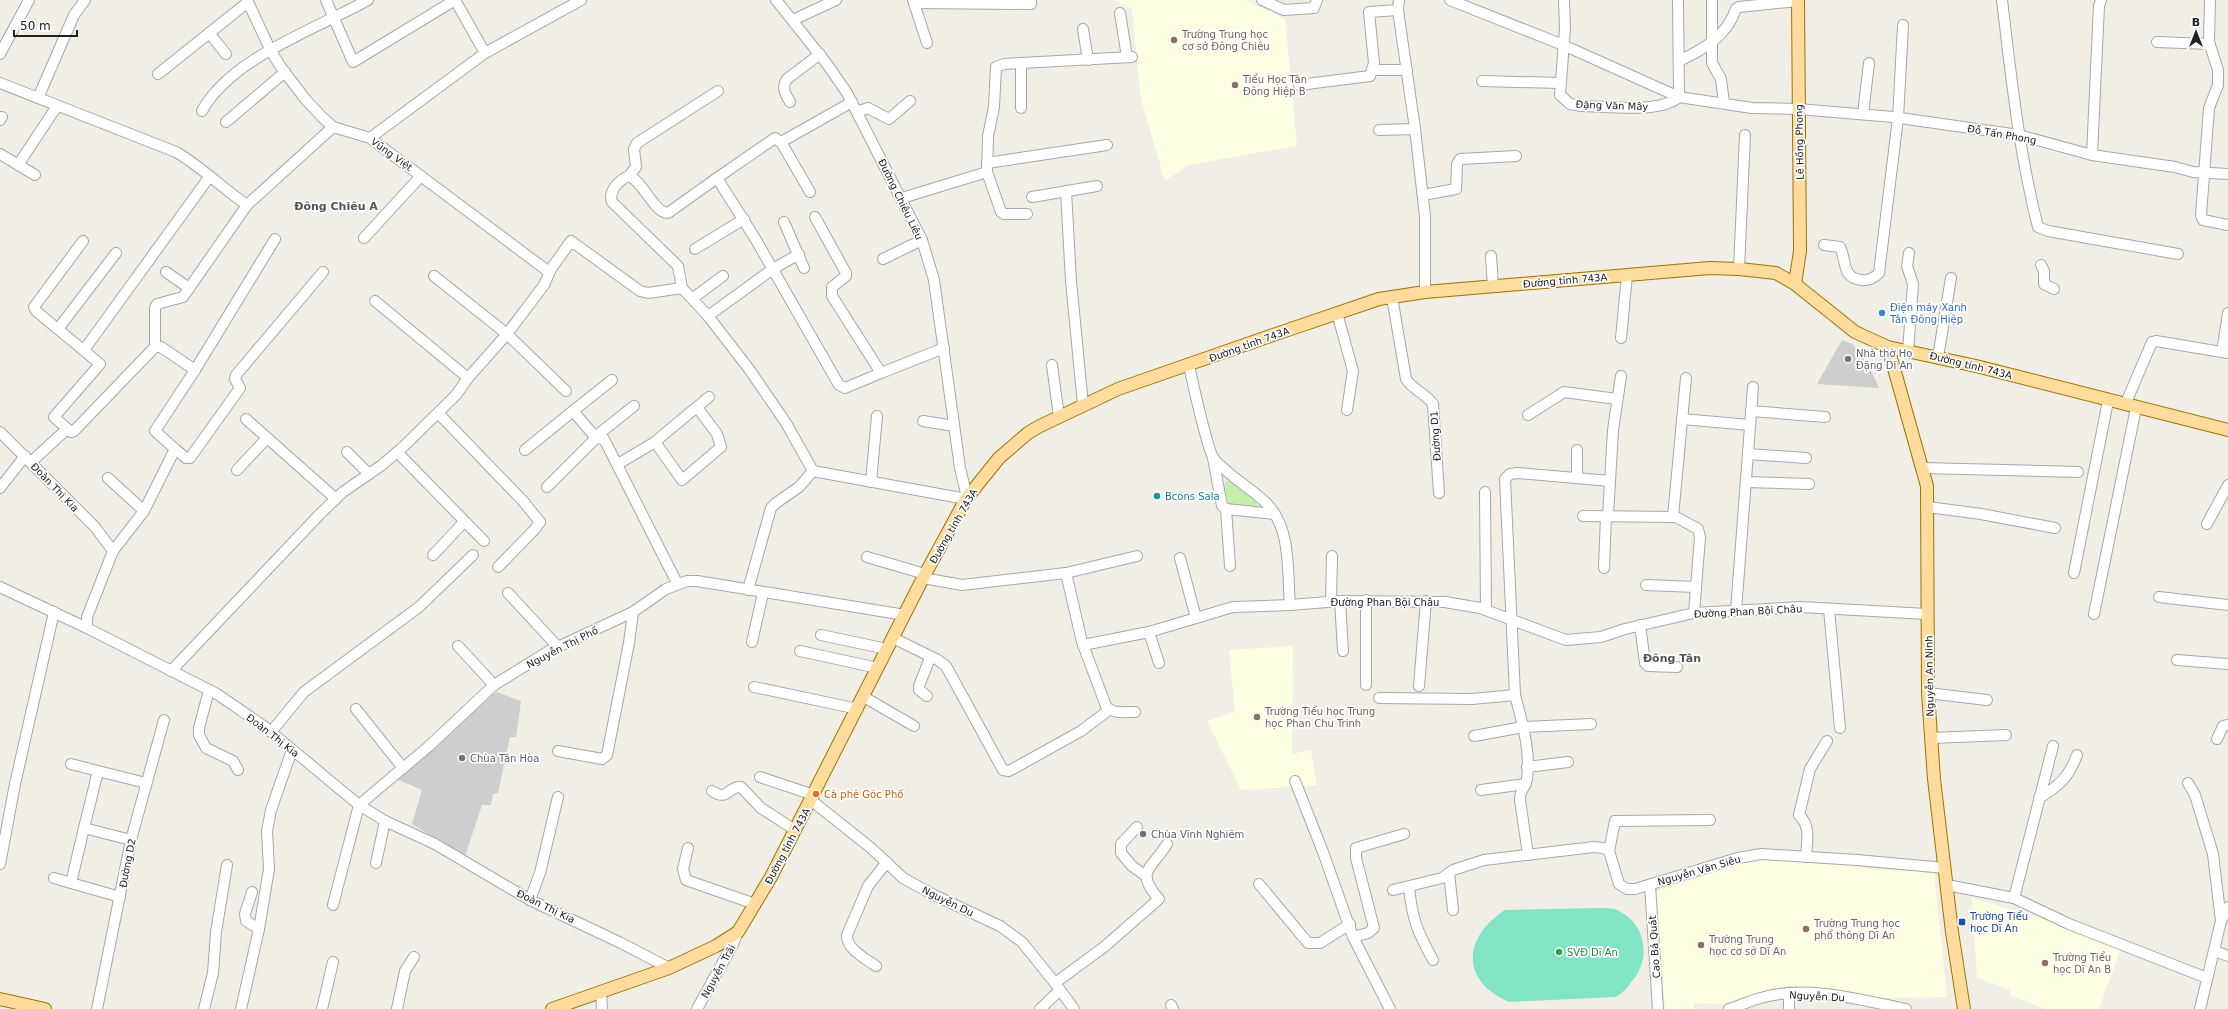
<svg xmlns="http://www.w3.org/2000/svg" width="2228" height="1009" font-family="'DejaVu Sans',sans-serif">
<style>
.education{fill:#fdffe2}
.religious{fill:#cecece}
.grass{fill:#c6eeaa}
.pitch{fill:#80e4c5}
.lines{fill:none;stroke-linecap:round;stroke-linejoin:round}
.minor-casing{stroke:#a7a7a7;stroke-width:12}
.major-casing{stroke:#9d7400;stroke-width:14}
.minor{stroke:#fff;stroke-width:10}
.major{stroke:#ffdc9e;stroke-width:12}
.education-dot{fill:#8d6e63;stroke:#fff;stroke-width:1.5}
.shop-dot{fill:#3f7fe0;stroke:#fff;stroke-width:1.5}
.worship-dot{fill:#6b7280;stroke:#fff;stroke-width:1.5}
.culture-dot{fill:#0f9aa8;stroke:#fff;stroke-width:1.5}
.food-dot{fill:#e8710a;stroke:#fff;stroke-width:1.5}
.transit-dot{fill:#1a4fb4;stroke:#fff;stroke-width:1.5}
.leisure-dot{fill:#2e9e5b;stroke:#fff;stroke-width:1.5}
.labels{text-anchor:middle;stroke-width:3.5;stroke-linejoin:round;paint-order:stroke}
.education-label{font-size:10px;fill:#785e54;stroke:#fff;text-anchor:start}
.street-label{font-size:10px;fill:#202020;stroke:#fff}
.shop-label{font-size:10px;fill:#366cbe;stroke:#fff;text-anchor:start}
.worship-label{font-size:10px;fill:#5b616d;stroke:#fff;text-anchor:start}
.culture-label{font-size:10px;fill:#0d838f;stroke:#fff;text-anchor:start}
.food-label{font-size:10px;fill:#c56008;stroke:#fff;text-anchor:start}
.transit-label{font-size:10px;fill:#164399;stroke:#fff;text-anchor:start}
.leisure-label{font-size:10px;fill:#27864d;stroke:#fff;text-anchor:start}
.neighbourhood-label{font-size:11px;font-weight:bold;fill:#535353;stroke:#fff}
</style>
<rect width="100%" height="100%" fill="#f1eee6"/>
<g class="education">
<path d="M1114,0h131l40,19 12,127 -109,19 -23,16 -24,-82 -9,-90z"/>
<path d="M1293,646l-1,108 19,-4 6,35 -76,5 -34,-69 28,-9 -6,-62z"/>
<path d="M1770,859l65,4 34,6 65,3 13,125 -66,1 -34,-6 -49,-3 -27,1 -49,14 -28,-1v6h-29l-9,-117 87,-29z"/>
<path d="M1972,898l69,20 80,30 -22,61h-54l-35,-14v-5l-33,-12z"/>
</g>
<g class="religious">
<path d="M1842,340l10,4 7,7 10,15 10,22 -62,-4z"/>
<path d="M497,692l24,9 -5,36h-6l-12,56 -5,1 -2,11h-9l-17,51 -53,-32 10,-34 -28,-12 85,-74z"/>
</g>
<path class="grass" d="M1226,481l5,1 26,20v5l-26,-2 -3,-2 -4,-18z"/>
<path class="pitch" d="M1600,908c5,0 11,0 15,1 30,12 37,48 18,71 -5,7 -10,13 -18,17l-106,5c-49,-21 -46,-65 -4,-92z"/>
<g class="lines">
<defs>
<g id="minor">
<path d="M247,0l23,49 10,17 26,34 16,17 11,10 37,11 179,134"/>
<path d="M326,0l27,62 102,-62"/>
<path d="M455,0l30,53"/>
<path d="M776,0l51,64 20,29 75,147 12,40 26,188 7,29"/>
<path d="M913,0l14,43"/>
<path d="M1262,0l22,10 30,-2 3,-8"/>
<path d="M1450,0l113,45 116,52 73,11 46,1 95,8 126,18 73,20 83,12 18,5 35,2"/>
<path d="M1564,0l1,28 -5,67 10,9 11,2c25,0 79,8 98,-9l-1,-97"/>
<path d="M1712,0v63l9,16 3,24"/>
<path d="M2002,0c9,76 17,153 36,227l10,4 130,23"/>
<path d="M2210,0l-1,42 9,28v15l-9,23 -8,107 2,5 25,5"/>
<path d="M914,3l117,1v-4"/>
<path d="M1398,10l17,119"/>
<path d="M1120,13l7,44"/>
<path d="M793,20l43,-20"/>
<path d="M1083,29l5,31"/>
<path d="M209,33l17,21"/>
<path d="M2157,42l53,2"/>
<path d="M0,54l29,-54"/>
<path d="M1679,61c25,-12 47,-24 57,-52l3,-2 59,-6"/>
<path d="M1021,64v44"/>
<path d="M1372,70h35"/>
<path d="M158,74l90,-72"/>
<path d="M1482,81l78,2"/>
<path d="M0,83l176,69c26,15 46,36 71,53l-64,92 -26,7 -2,4v39"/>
<path d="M1299,85l71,-9 4,-13 -5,-51 29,-2 1,-10"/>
<path d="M38,98l36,-83 11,-15"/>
<path d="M790,102c-5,-9 -9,-14 -3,-23l33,-25"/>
<path d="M202,111c29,-53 114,-82 166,-111"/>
<path d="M857,112l11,-4 21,11 21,-18"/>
<path d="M1863,114l6,-51"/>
<path d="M0,120l2,-3"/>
<path d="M226,122l59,-50"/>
<path d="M1379,130l36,-1 10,87v76"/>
<path d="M370,138l115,-85 96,-53"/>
<path d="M781,142l71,-40"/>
<path d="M0,154l35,21"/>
<path d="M2092,155l7,-149 2,-6"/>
<path d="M987,163l120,-18"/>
<path d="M18,165l39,-59"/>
<path d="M629,176l7,-9 -2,-18 3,-6 81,-52"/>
<path d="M717,178l-49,35c-14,0 -25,-32 -39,-37 -10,4 -21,15 -17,26l66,64 4,22 26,28 41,53 37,54 27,48 153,28"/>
<path d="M1066,191l5,90 12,124"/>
<path d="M810,192l-29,-50 -6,-4 -58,40 39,62 83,145 6,3 36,-15"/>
<path d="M1423,195l33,-6 1,-25 3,-5 56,-3"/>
<path d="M1032,197l65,-11"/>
<path d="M902,198l85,-26"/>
<path d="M247,205l86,-78"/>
<path d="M1027,214h-23l-3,-2 -14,-40 1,-36 6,-29 2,-40 8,-3 128,-7"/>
<path d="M815,217l31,56v3l-14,11v9l49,77 63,-25"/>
<path d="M784,222l20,46"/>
<path d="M364,238l57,-62"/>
<path d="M83,241l-49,66 2,4 64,53 -46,53 17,15 3,-1 81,-84h6l34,23"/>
<path d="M1824,245l16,2c7,14 1,31 22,33 7,1 12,-2 17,-7l19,-155 5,-93"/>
<path d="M695,249l49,-30"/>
<path d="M1491,256l2,30"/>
<path d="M883,259l39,-19"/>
<path d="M2041,265l3,6v13l10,5"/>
<path d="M1739,269l6,-134"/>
<path d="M166,272l23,16"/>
<path d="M434,276l73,58 59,57"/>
<path d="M1392,297l14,82c7,11 19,14 27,25l6,89"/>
<path d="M693,298l30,-22"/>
<path d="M375,301l93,77"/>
<path d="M1337,313l16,58 -6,39"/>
<path d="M708,316l65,-47 26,-15"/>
<path d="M58,329l58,-76"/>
<path d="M1621,338l6,-63"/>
<path d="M84,350l126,-174"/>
<path d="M1908,351l5,-67 -6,-18 2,-13"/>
<path d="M2222,352l6,-39"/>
<path d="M1938,357l13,-79"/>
<path d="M1052,365l7,52"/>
<path d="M1189,365c3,15 19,87 25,94 14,16 35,28 51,43 27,25 22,69 25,103"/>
<path d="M2125,405l27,-63 4,-1 72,12"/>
<path d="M697,407l20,27 4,13 -39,33 -27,-38c18,-16 36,-30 54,-45"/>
<path d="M573,411l39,-31"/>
<path d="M1751,411l74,6"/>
<path d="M438,413l85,88 17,21 -5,7 -37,38"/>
<path d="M1528,415l36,-23 53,7"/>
<path d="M246,419l90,80"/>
<path d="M1682,419l68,6"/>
<path d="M923,421l31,5"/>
<path d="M0,432l95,95 18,24 -26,66v11l130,66 48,33 94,78 26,16 50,23 95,56 91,43 48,25"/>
<path d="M595,437l39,-31"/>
<path d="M175,449l-20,-18 40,-61 80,-131"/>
<path d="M525,450l48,-39 23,27"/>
<path d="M1577,450v28"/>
<path d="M347,452l22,22"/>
<path d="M397,452l87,89"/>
<path d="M1748,454l58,4"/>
<path d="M1213,458l9,48 4,3 49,5"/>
<path d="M31,462l36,-33"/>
<path d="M618,464l37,-22"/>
<path d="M1922,468l156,4"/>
<path d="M237,470l30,-32"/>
<path d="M108,478l36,33"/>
<path d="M871,482l6,-66"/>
<path d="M1746,482l63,2"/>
<path d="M547,487l49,-49 8,1 73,144"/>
<path d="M0,488l25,-32"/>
<path d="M1485,492l1,118"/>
<path d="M1928,507l53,7 74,14"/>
<path d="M1226,509l4,57"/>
<path d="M1583,516l93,1 22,12 2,8 -6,76"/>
<path d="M1608,516l5,-86 8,-54"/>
<path d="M1673,517l13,-139"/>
<path d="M2207,524l21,-39"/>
<path d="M113,551l31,-40 31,-62 11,9h4l50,-70 -5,-9 1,-4 87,-103"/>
<path d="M433,555l31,-33"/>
<path d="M867,557l58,17"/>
<path d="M1180,558l16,60"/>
<path d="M1604,568l2,-52"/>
<path d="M1066,573l71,-17"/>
<path d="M2074,573l34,-172"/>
<path d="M923,578l39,7 104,-12 16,69 24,64c6,8 19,6 29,6"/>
<path d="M1646,585l50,2"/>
<path d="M0,587l87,41"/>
<path d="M748,590l23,-82 5,-5 23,-16 14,-16"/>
<path d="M508,593l50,54"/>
<path d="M2159,597l69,8"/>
<path d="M1366,600v85"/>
<path d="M1340,601l3,50"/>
<path d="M1331,602l1,-46"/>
<path d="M1829,609l11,119"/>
<path d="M1736,611l17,-224"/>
<path d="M2094,614l42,-206"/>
<path d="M1640,625l5,38 3,3 29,1"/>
<path d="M1149,632l10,31"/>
<path d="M821,635l66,14"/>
<path d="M893,638l45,22 8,6 57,104 6,1 72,-40 28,-21"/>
<path d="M752,642l11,-49"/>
<path d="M1083,645l66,-13 84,-25 57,-2 50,-4 105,1 35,6 86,32 35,-3 24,-8 69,-16 107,-6 126,7"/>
<path d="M458,646l36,39"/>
<path d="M800,651l78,17"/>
<path d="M2177,660l51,4"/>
<path d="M171,671l149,-157 23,-22 39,-27 21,-18 53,-52 12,-17 39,-44 37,-49 7,-16 20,-28 69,50 8,2 34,-5"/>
<path d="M1419,686l7,-85"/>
<path d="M754,687l104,22"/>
<path d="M209,690l-10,38v7l7,13 27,13 5,9"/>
<path d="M1928,693l59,7"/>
<path d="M927,696l-8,-6v-4l11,-28"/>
<path d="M864,697l50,29"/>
<path d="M1379,698l93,1 43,-4"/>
<path d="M356,709l47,59"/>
<path d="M271,732l33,-40 115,-85 54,-52"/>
<path d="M1474,736l49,-9 68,-3"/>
<path d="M1931,738l75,-3"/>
<path d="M2217,739l6,-13 5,-1"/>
<path d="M558,751l44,8 5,-4 22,-112 4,-31"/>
<path d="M71,764l27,7"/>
<path d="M1527,767l41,-5"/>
<path d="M760,777l54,18"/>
<path d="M1295,781l28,71 30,85 37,72"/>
<path d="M2188,783l7,12 18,59 8,67"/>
<path d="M1481,790l45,-6"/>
<path d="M712,791c17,11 15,-5 29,-4l20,21 34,22"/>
<path d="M2039,798c20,-12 30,-21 38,-43"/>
<path d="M812,801l59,47 32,30 31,17 66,31 22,16 33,41 19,26"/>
<path d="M1137,827l-16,17v9l11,13 14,10"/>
<path d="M84,828l14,-57 48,12"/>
<path d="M688,848l-5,21 3,11 69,24"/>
<path d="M1609,851l6,-30 95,-1"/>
<path d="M1528,855l-8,-55c-1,-9 6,-13 7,-21 4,-28 -5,-57 -12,-84l-10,-216 5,-5 7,-1 93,8"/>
<path d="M1806,857c1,-16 5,-31 -7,-42l11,-46 17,-28"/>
<path d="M376,863l9,-42"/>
<path d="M0,864l15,-80 39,-172"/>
<path d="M1449,873l4,37"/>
<path d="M54,878l17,5"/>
<path d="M1259,884l49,59h12l30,-19"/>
<path d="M1650,885l8,124"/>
<path d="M1947,885l67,13 55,26 138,54"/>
<path d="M1409,887c3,32 9,46 24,73"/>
<path d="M1393,890l49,-12 11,-8 31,-10 110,-13 9,1 6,3 10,33 8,5h8l103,-31 23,-4 96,6 88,8"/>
<path d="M120,897l-49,-14 13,-55 47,12"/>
<path d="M2014,898l39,-152"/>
<path d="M530,900l10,-27 18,-76"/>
<path d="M333,905l26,-100 69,-58 66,-62 55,-34 84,-39 33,-23 21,-8h10l208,34"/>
<path d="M259,929l10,-60 -2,-38 4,-21 21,-60"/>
<path d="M1353,937l15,-4 6,-5 -18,-70v-10l48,-14"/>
<path d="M2215,951l13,5"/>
<path d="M876,966c-10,-7 -30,-17 -29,-31l21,-49 19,-24"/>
<path d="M1055,983l49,-36 55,-48c-25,-28 -7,-30 8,-55"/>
<path d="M601,993l1,16"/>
<path d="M1789,994v15"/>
<path d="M1171,1005l2,4"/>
<path d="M97,1009l34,-169 33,-120"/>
<path d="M204,1009l9,-36 3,-41 11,-67"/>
<path d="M241,1009l18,-80 -13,-8 -1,-7 7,-22"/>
<path d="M322,1009l11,-47"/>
<path d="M397,1009l8,-38 9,-14"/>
<path d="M697,1009l36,-65 5,-12"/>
<path d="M1040,1009l20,-19"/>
<path d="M1729,1009c12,-4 23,-9 35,-12 44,-12 98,3 142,12"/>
<path d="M2200,1009l21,-88 7,-14"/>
</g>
<g id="major">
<path d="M1795,284l5,-33 -2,-251"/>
<path d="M1888,347l39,139 1,207 6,86 18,153 12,77"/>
<path d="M0,999l45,10"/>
<path d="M552,1009l117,-41 47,-22 22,-14 33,-55 152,-299 43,-79 33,-41 29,-25 12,-7 78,-37 158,-55 103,-35 46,-7 285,-24 29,1 37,4 19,11 60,48 33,15 88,19 252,64"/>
</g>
</defs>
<use href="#minor" class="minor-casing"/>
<use href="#major" class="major-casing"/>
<use href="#minor" class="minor"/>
<use href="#major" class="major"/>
</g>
<g class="education-dot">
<circle cx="1174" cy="40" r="4"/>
<circle cx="1235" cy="85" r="4"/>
<circle cx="1257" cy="717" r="4"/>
<circle cx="1806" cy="929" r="4"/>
<circle cx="1701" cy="945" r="4"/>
<circle cx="2045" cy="963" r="4"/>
</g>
<circle class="shop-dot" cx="1882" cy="313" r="4"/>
<g class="worship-dot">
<circle cx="1848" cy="359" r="4"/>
<circle cx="462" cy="758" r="4"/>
<circle cx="1143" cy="834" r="4"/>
</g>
<circle class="culture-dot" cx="1157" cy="496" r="4"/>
<circle class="food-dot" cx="816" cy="794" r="4"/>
<rect class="transit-dot" x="1958" y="918" width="8" height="8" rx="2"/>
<circle class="leisure-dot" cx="1559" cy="952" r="4"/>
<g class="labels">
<g class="education-label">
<text x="1182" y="38">Trường Trung học<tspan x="1182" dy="12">cơ sở Đông Chiêu</tspan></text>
<text x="1243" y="83">Tiểu Học Tân<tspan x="1243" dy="12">Đông Hiệp B</tspan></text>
<text x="1265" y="715">Trường Tiểu học Trung<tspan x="1265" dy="12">học Phan Chu Trinh</tspan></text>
<text x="1814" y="927">Trường Trung học<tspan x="1814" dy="12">phổ thông Dĩ An</tspan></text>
<text x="1709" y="943">Trường Trung<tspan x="1709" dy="12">học cơ sở Dĩ An</tspan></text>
<text x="2053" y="961">Trường Tiểu<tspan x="2053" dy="12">học Dĩ An B</tspan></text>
</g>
<g class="street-label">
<text transform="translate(1612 105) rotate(2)" y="4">Đặng Văn Mây</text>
<text transform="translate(2002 134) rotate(10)" y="4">Đỗ Tấn Phong</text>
<text transform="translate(1799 142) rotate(-91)" y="4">Lê Hồng Phong</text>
<text transform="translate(392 154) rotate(36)" y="4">Vũng Việt</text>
<text transform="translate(901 199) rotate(64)" y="4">Đường Chiêu Liêu</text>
<text transform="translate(1565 280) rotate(-5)" y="4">Đường tỉnh 743A</text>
<text transform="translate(1249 344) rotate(-20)" y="4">Đường tỉnh 743A</text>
<text transform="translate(1971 365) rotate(14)" y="4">Đường tỉnh 743A</text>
<text transform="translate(1435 436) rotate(-94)" y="4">Đường D1</text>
<text transform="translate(55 487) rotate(46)" y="4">Đoàn Thị Kia</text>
<text transform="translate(953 526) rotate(-60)" y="4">Đường tỉnh 743A</text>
<text x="1385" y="606">Đường Phan Bội Châu</text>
<text transform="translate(1748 611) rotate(-3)" y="4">Đường Phan Bội Châu</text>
<text transform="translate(562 647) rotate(-27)" y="4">Nguyễn Thị Phố</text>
<text transform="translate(1929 676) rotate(-91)" y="4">Nguyễn An Ninh</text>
<text transform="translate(273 735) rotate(38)" y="4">Đoàn Thị Kia</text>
<text transform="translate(787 846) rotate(-62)" y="4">Đường tỉnh 743A</text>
<text transform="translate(127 863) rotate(-79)" y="4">Đường D2</text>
<text transform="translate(1699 870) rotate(-16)" y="4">Nguyễn Văn Siêu</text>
<text transform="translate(948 901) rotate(26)" y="4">Nguyễn Du</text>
<text transform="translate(546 906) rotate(26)" y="4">Đoàn Thị Kia</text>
<text transform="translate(1654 947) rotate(-94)" y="4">Cao Bá Quát</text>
<text transform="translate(718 971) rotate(-61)" y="4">Nguyễn Trãi</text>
<text transform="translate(1817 996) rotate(3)" y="4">Nguyễn Du</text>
</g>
<g class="shop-label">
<text x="1890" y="311">Điện máy Xanh<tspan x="1890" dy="12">Tân Đông Hiệp</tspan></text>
</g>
<g class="worship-label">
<text x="1856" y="357">Nhà thờ Họ<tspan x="1856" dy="12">Đặng Dĩ An</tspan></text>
<text x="470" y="762">Chùa Tân Hòa</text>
<text x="1151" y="838">Chùa Vĩnh Nghiêm</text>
</g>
<g class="culture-label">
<text x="1165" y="500">Bcons Sala</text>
</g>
<g class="food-label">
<text x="824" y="798">Cà phê Góc Phố</text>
</g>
<g class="transit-label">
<text x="1970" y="920">Trường Tiểu<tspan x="1970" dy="12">học Dĩ An</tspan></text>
</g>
<g class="leisure-label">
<text x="1567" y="956">SVĐ Dĩ An</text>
</g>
<g class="neighbourhood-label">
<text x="336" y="210">Đông Chiêu A</text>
<text x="1672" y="662">Đông Tân</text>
</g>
</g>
<g transform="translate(2196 32)" stroke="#ffffff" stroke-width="3" paint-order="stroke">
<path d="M0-3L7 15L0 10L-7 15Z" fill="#202020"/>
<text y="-6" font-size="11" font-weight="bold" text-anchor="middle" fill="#202020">B</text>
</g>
<path d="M14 30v6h63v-6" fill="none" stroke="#202020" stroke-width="2"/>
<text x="20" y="30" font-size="12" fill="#202020" stroke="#ffffff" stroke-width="3" paint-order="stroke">50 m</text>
</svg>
